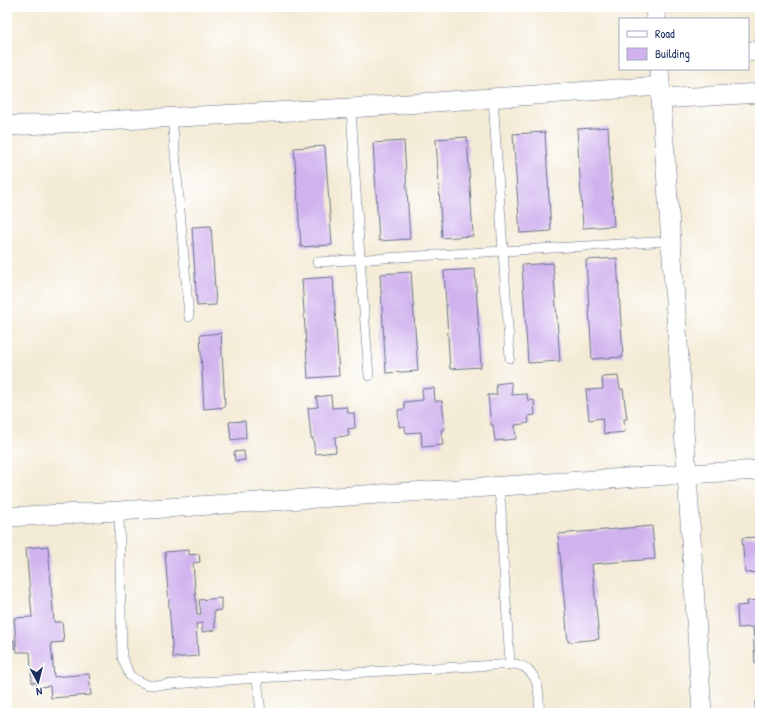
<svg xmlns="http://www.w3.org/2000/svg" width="767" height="720" font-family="'Patrick Hand',sans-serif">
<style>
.building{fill:#d0b3ee}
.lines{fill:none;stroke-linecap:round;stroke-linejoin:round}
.service-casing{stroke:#677188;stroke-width:10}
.minor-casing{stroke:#677188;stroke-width:20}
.service{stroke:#fff;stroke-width:9}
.minor{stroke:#fff;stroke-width:19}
</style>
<rect width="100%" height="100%" fill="#fff"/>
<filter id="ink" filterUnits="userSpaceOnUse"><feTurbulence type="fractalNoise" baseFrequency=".025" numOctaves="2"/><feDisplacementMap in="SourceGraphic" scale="8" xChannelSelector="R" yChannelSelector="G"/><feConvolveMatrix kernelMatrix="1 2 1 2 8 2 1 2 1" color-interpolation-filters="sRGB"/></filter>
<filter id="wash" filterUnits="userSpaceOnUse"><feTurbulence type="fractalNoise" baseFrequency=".012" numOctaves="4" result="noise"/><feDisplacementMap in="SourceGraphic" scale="16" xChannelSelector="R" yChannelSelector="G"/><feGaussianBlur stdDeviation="0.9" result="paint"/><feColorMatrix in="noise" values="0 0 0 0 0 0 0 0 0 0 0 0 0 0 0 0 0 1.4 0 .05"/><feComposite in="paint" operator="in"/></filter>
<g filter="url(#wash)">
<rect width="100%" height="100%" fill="#f4ebd6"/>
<g id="blocks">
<g class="building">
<path d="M608,127l6,99 -31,2 -6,-99z"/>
<path d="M545,132l6,99 -31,2 -7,-99z"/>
<path d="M467,137l6,99 -31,2 -6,-99z"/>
<path d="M404,141l6,98 -31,2 -6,-98z"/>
<path d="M325,146l7,99 -31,2 -7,-99z"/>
<path d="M211,226l5,79 -19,1 -5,-79z"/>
<path d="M617,258l6,99 -31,2 -6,-99z"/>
<path d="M553,263l7,98 -32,2 -6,-98z"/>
<path d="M475,269l6,98 -31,2 -6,-98z"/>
<path d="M411,272l7,99 -32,2 -6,-99z"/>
<path d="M333,277l6,99 -31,2 -6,-99z"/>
<path d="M221,333l4,74 -21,2 -4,-74z"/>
<path d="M618,376l2,13h3l4,30h-3l1,13 -21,2 -2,-16 -13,2 -3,-30 17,-1 -1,-12z"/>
<path d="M511,382l1,13 15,-1 1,7 6,-1 1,15 -7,1 1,7 -14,2 1,14 -21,2 -2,-16h-2l-3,-30h9l-1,-11z"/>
<path d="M434,388l1,13h7l3,28 -4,1 2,15 -21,2 -1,-15 -15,1 -1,-7 -6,1 -1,-17 7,-1 -1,-7 19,-2 -1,-11z"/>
<path d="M331,395l1,13 15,-1 1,6h6l1,15 -7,1 1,7 -14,1 1,15 -21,2 -2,-16h-2l-3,-30 10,-1 -2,-10z"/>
<path d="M245,421l1,17 -15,2 -2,-18z"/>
<path d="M244,451l1,9 -10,1 -1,-9z"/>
<path d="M652,526l3,33 -63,5 7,75 -31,3 -10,-108z"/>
<path d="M758,537v8l2,-1v28l-15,1 -3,-35z"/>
<path d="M48,546l6,76h8l2,20 -13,1 3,34 35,-3 2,21 -40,3 -1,-12 -13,1 -1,-5 -4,1 -2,-31h-13l-3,-34 18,-1 -6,-69z"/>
<path d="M189,550v5l10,-1 1,8 -7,1 4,51h4l-2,-14 22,-2v12l-7,1 1,19 -13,2v-9l-6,1 2,32 -25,2 -8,-106z"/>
<path d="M760,600v63l-5,1 -2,-37 -15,1 -1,-22 11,-1 -1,-4z"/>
<path d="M7,640h7l1,8 -8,1z"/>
<path d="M755,702h5v11h-4z"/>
</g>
</g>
</g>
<g filter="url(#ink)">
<use href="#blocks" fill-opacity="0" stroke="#677188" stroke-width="1"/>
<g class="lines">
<defs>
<g id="service">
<path d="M493,98l17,260"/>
<path d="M351,108l9,151 9,117"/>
<path d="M172,117l17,200"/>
<path d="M317,262l354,-21"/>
<path d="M498,486l3,20 1,35 8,123"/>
<path d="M119,511l3,146 8,19 9,5 9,4h13l96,-7 259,-14c23,6 24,28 23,49"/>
<path d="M257,678l4,35"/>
</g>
<g id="minor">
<path d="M655,7l1,12"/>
<path d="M748,51l12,1"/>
<path d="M659,69l28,405 15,239"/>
<path d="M661,99l99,-6"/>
<path d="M7,126l344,-18 309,-22"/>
<path d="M7,517l112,-6 568,-37 73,-4"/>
</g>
</defs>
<use href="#service" class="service-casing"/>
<use href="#minor" class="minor-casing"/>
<use href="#service" class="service"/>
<use href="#minor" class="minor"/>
</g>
</g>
<rect width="767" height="720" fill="none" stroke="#fff" stroke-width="24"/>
<rect x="619" y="18" width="130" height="52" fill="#ffffff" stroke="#a4acbf"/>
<rect x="627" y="31" width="20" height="6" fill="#ffffff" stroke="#a4acbf"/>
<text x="655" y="38" font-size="12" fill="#1b2f5e">Road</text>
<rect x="627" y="48" width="20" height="12" fill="#d0b3ee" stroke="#a4acbf"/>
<text x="655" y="58" font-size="12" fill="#1b2f5e">Building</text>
<g transform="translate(38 682) rotate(173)" stroke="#ffffff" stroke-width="3" paint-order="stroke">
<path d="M0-3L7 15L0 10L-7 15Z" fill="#1b2f5e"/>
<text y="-6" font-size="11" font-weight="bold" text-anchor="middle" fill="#1b2f5e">N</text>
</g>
</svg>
